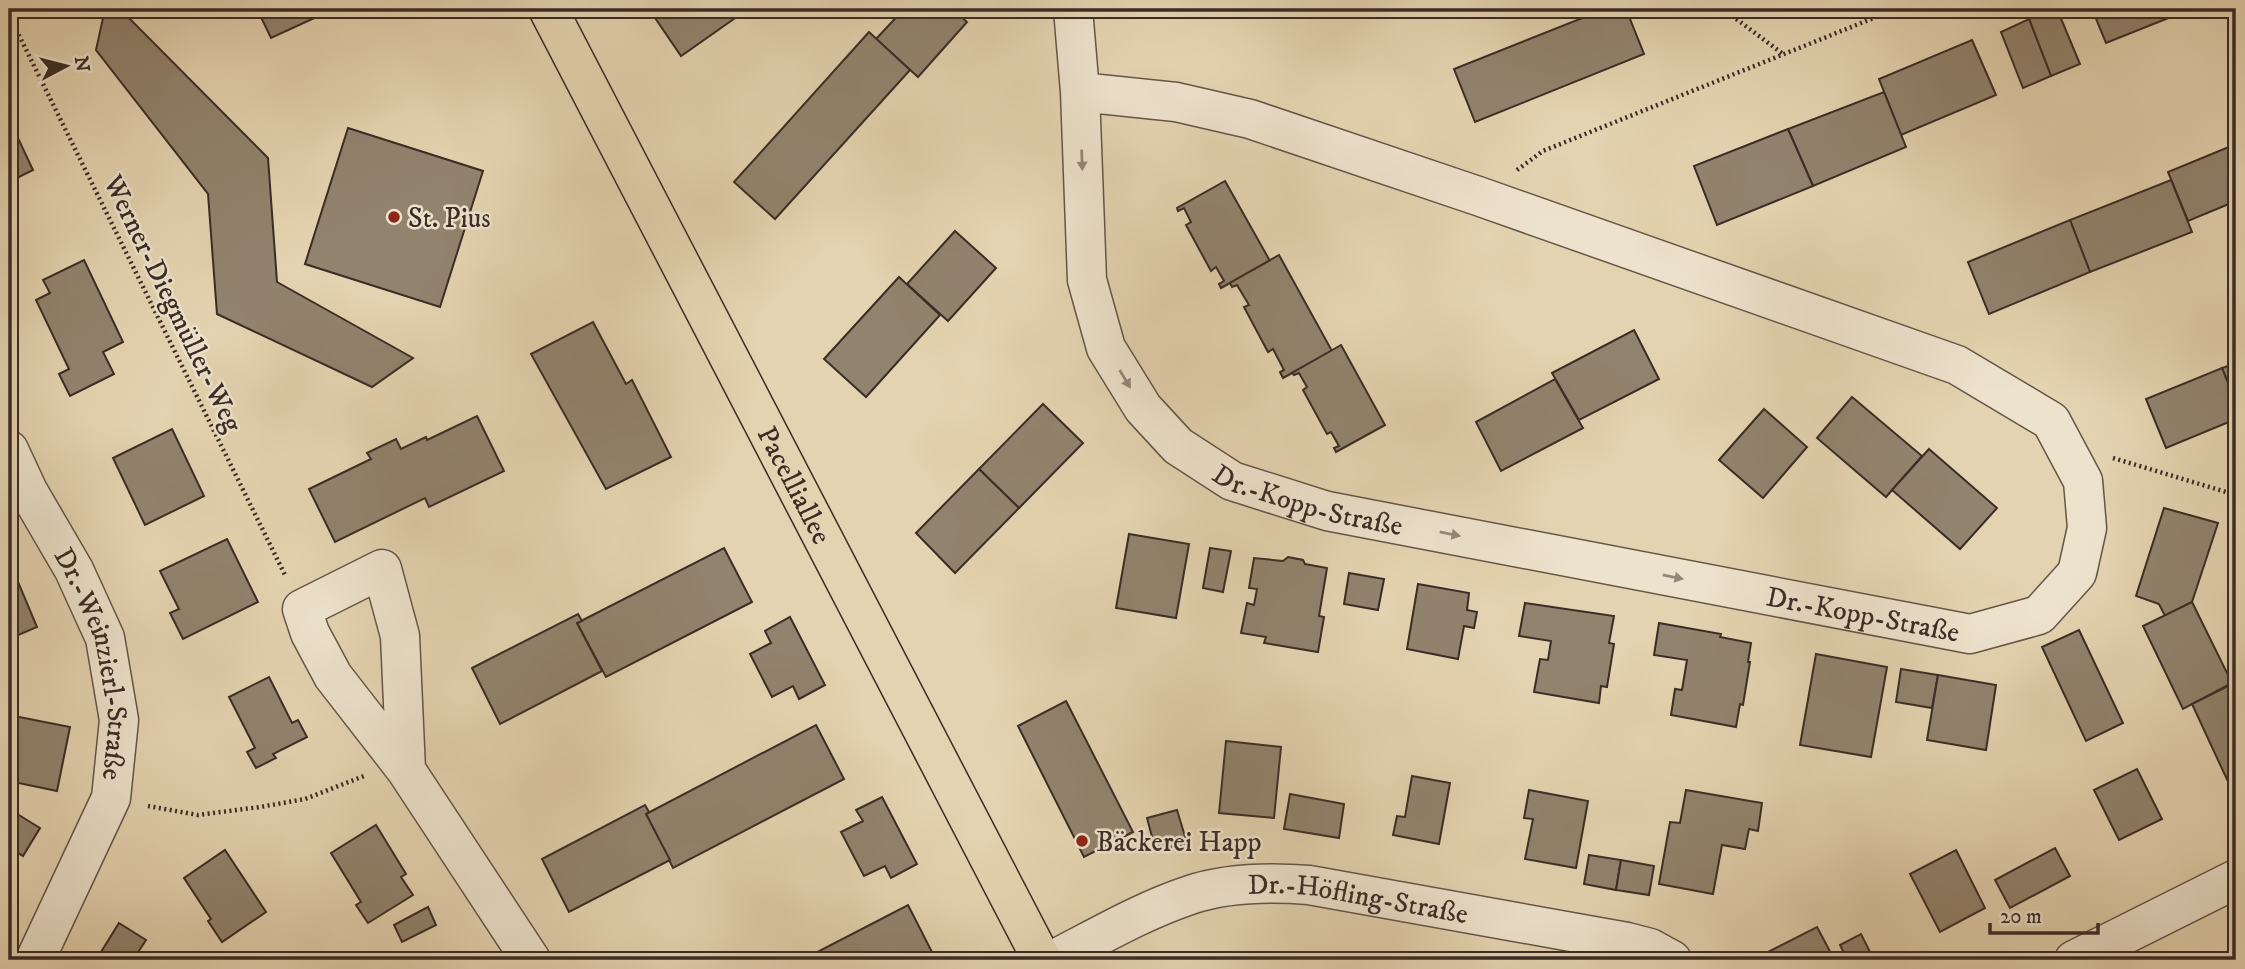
<svg xmlns="http://www.w3.org/2000/svg" width="2245" height="969" font-family="'IM FELL DW Pica',serif">
<style>
.building{fill:#92836e;stroke:#3a2c26;stroke-width:2}
.lines{fill:none;stroke-linecap:round;stroke-linejoin:round}
.minor-casing{stroke:#645648;stroke-width:41}
.major-casing{stroke:#3a2c26;stroke-width:41}
.path{stroke:#3a2c26;stroke-width:4.5;stroke-dasharray:2 3.5;stroke-linecap:butt}
.minor{stroke:#ede2cc;stroke-width:38}
.major{stroke:#e4d3b0;stroke-width:38}
.oneway{fill:#948779}
.poi-dot{fill:#8f2418;stroke:#ede2cc;stroke-width:2.5}
.labels{text-anchor:middle;stroke-width:5;stroke-linejoin:round;paint-order:stroke}
.poi-label{font-size:28px;fill:#3a2c26;stroke:#ede2cc;text-anchor:start}
.street-label{font-size:28px;fill:#3a2c26;stroke:#ede2cc}
</style>
<rect width="100%" height="100%" fill="#e4d3b0"/>
<filter id="stains"><feTurbulence type="fractalNoise" baseFrequency=".00286" numOctaves="4"/><feColorMatrix values="0 0 0 0 .2 0 0 0 0 .09 0 0 0 0 .02 0 0 0 .5 -.17"/></filter>
<radialGradient id="worn" r=".72"><stop offset=".6" stop-color="#630" stop-opacity="0"/><stop offset="1" stop-color="#630" stop-opacity=".3"/></radialGradient>
<g class="building">
<path d="M105,9h15l148,149 9,124 136,76 -41,29 -155,-73 -9,-120 -112,-144z"/>
<path d="M257,9h77l-63,29z"/>
<path d="M649,9h99l-67,47z"/>
<path d="M904,9h48l15,13 -49,55 -42,-38z"/>
<path d="M1605,9h21l18,45 -169,68 -21,-53z"/>
<path d="M2057,9l23,55 -29,12 -22,-57z"/>
<path d="M2092,9h99l-85,34z"/>
<path d="M2029,19l22,57 -28,12 -22,-56z"/>
<path d="M869,32l41,38 -135,149 -41,-37z"/>
<path d="M1972,40l24,55 -95,40 -22,-56z"/>
<path d="M1884,92l22,55 -93,39 -25,-57z"/>
<path d="M9,119l24,51 -24,12z"/>
<path d="M348,128l135,43 -43,136 -135,-43z"/>
<path d="M1788,129l25,57 -96,39 -23,-59z"/>
<path d="M2236,144v57l-48,20 -20,-49z"/>
<path d="M2171,180l21,52 -102,40 -20,-52z"/>
<path d="M1225,181l45,80 -49,27 -2,-4 5,-3 -8,-14 -5,4 -25,-46 5,-3 -7,-14 -6,3 -1,-3z"/>
<path d="M2070,220l20,52 -101,42 -21,-52z"/>
<path d="M955,231l41,37 -48,53 -41,-37z"/>
<path d="M1279,255l53,96 -49,27 -3,-6 4,-2 -11,-21 -5,3 -24,-45 5,-2 -12,-20 -5,2 -2,-4z"/>
<path d="M84,260l39,82 -20,10 11,22 -44,22 -11,-22 10,-5 -33,-69 14,-7 -7,-13z"/>
<path d="M899,277l41,38 -74,82 -42,-38z"/>
<path d="M593,322l33,62 6,-4 39,77 -65,32 -75,-135z"/>
<path d="M1634,330l25,49 -80,41 -27,-47z"/>
<path d="M1341,345l44,80 -49,27 -2,-4 5,-2 -8,-14 -4,2 -24,-44 4,-3 -8,-14 -5,2 -2,-2z"/>
<path d="M2236,363v40l-14,-35z"/>
<path d="M2222,368l14,35v16l-70,29 -20,-49z"/>
<path d="M1555,379l28,49 -82,43 -25,-49z"/>
<path d="M1852,397l70,59 -36,41 -69,-59z"/>
<path d="M1043,404l40,39 -64,65 -40,-39z"/>
<path d="M1764,409l43,38 -44,51 -44,-38z"/>
<path d="M477,416l27,55 -75,36 -4,-9 -90,44 -26,-53 62,-30 -4,-6 29,-14 5,10 25,-12 1,3z"/>
<path d="M172,429l32,67 -59,29 -32,-67z"/>
<path d="M1929,449l68,59 -37,41 -68,-59z"/>
<path d="M979,469l40,39 -64,65 -39,-40z"/>
<path d="M2164,508l54,15 -26,79 -27,14 -6,-12 -23,-8z"/>
<path d="M1129,534l60,10 -13,74 -60,-10z"/>
<path d="M227,539l31,63 -75,37 -13,-26 9,-4 -19,-38z"/>
<path d="M724,548l28,54 -146,75 -29,-54z"/>
<path d="M1210,548l21,3 -8,41 -20,-4z"/>
<path d="M1288,557l15,3 2,4 22,4 -8,48 5,1 -6,35 -54,-9 2,-6 -25,-4 6,-30 7,2 3,-16 -8,-1 5,-30 29,3z"/>
<path d="M13,570l24,57 -28,12v-67z"/>
<path d="M1349,573l35,6 -6,31 -34,-6z"/>
<path d="M1418,584l51,9 -2,17 10,2 -3,16 -10,-2 -6,33 -51,-10z"/>
<path d="M2192,602l40,81 -49,26 -40,-83z"/>
<path d="M1525,603l89,13 -5,27 5,1 -7,43 -6,-1 -2,17 -65,-11 6,-33 8,1 3,-19 -32,-5z"/>
<path d="M578,614l4,7 -5,2 25,48 -102,53 -28,-56z"/>
<path d="M790,617l35,68 -26,14 -6,-13 -21,11 -22,-43 21,-11 -6,-12z"/>
<path d="M1659,623l62,11 -1,3 31,6 -3,19h2l-7,43 -3,-1 -4,23 -65,-12 4,-26 7,1 5,-30 -33,-5z"/>
<path d="M2079,630l44,93 -37,18 -44,-94z"/>
<path d="M1816,654l71,13 -16,90 -71,-12z"/>
<path d="M1901,669l37,6 -6,33 -36,-6z"/>
<path d="M1938,675l58,10 -10,65 -59,-10z"/>
<path d="M269,677l23,46 6,-3 9,17 -34,17 3,4 -20,10 -9,-16 8,-4 -26,-51z"/>
<path d="M2236,682v101l-6,3 -38,-82z"/>
<path d="M1066,701l67,131 -49,25 -66,-131z"/>
<path d="M14,716l56,11 -13,64 -48,-10v-39z"/>
<path d="M816,725l28,54 -171,89 -27,-54z"/>
<path d="M1226,741l55,6 -7,71 -55,-5z"/>
<path d="M2137,769l25,50 -43,21 -25,-50z"/>
<path d="M1412,776l38,7 -11,61 -46,-9 4,-19 8,1z"/>
<path d="M1529,790l59,11 -12,67 -51,-9 8,-40 -9,-1z"/>
<path d="M1686,790l76,13 -4,28 -9,-2 -4,20 -23,-4 -9,49 -54,-10 11,-62 10,1z"/>
<path d="M1290,794l54,10 -5,34 -55,-9z"/>
<path d="M882,797l35,67 -26,14 -6,-12 -21,10 -23,-44 22,-11 -7,-11z"/>
<path d="M645,805l4,7 -3,2 24,46 -101,52 -27,-53z"/>
<path d="M9,809l31,19 -17,28 -14,-9z"/>
<path d="M1177,810l10,33 -31,9 -9,-34z"/>
<path d="M376,825l30,49 -5,3 12,18 -45,28 -12,-18 5,-3 -30,-49z"/>
<path d="M2055,848l15,28 -60,32 -15,-28z"/>
<path d="M225,850l41,62 -44,30 -14,-21 3,-2 -27,-41z"/>
<path d="M1956,850l29,58 -45,24 -30,-58z"/>
<path d="M1589,855l32,5 -5,30 -32,-6z"/>
<path d="M1621,860l33,6 -5,29 -33,-5z"/>
<path d="M908,905l27,53 -5,2h-128z"/>
<path d="M428,907l8,18 -34,17 -8,-17z"/>
<path d="M119,923l27,17 -13,20h-37z"/>
<path d="M1817,927l16,30 10,-6 -3,-6 21,-11 13,26h-102l-4,-8z"/>
</g>
<g class="lines">
<defs>
<g id="minor">
<path id="s1" d="M1073,9l7,83 7,188 19,68 37,60 35,38 54,35 95,30 643,123 69,-19 38,-42 10,-45 -4,-47 -32,-60 -94,-56 -479,-169 -228,-77 -74,-17 -96,-10"/>
<path id="s2" d="M9,450l19,41 46,79 31,68 14,82 -8,78 -76,162"/>
<path d="M406,770l-6,-134 -18,-67 -80,40 8,24 23,43 73,94 125,190"/>
<path id="s3" d="M1053,960c45,-23 89,-49 137,-65 38,-13 80,-13 119,-10l318,57 23,6 22,12"/>
<path d="M2074,960l162,-81"/>
</g>
<g id="major">
<path id="s4" d="M548,9l494,951"/>
</g>
</defs>
<use href="#minor" class="minor-casing"/>
<use href="#major" class="major-casing"/>
<g class="path">
<path d="M1723,9l60,45"/>
<path d="M9,15l277,562"/>
<path d="M1517,170l26,-19 353,-142"/>
<path d="M2113,458l123,37"/>
<path d="M148,806l50,9 62,-8 45,-8 59,-23"/>
</g>
<use href="#minor" class="minor"/>
<use href="#major" class="major"/>
</g>
<defs><path id="oneway-solid" d="M-6-.8H1V-3.2L6.5 0L1 3.2V.8H-6Z" transform="scale(1.75)"/></defs>
<g class="oneway">
<use href="#oneway-solid" transform="translate(1082 160) rotate(88)"/>
<use href="#oneway-solid" transform="translate(1125 379) rotate(59)"/>
<use href="#oneway-solid" transform="translate(1450 534) rotate(11)"/>
<use href="#oneway-solid" transform="translate(1673 577) rotate(11)"/>
</g>
<g class="poi-dot">
<circle cx="394" cy="217" r="7"/>
<circle cx="1082" cy="841" r="7"/>
</g>
<g class="labels">
<g class="poi-label">
<text x="408" y="227">St. Pius</text>
<text x="1096" y="851">Bäckerei Happ</text>
</g>
<g class="street-label">
<text transform="translate(174 303) rotate(64)" y="10">Werner-Diegmüller-Weg</text>
<text dy="10" stroke="none"><textPath href="#s4" startOffset="536">Pacelliallee</textPath></text>
<text dy="10" stroke="none"><textPath href="#s1" startOffset="607">Dr.-Kopp-Straße</textPath></text>
<text dy="10" stroke="none"><textPath href="#s1" startOffset="1174">Dr.-Kopp-Straße</textPath></text>
<text dy="10" stroke="none"><textPath href="#s2" startOffset="234">Dr.-Weinzierl-Straße</textPath></text>
<text dy="10" stroke="none"><textPath href="#s3" startOffset="322">Dr.-Höfling-Straße</textPath></text>
</g>
</g>
<rect width="2245" height="969" fill="none" stroke="#e4d3b0" stroke-width="35"/>
<rect x="10" y="10" width="2224" height="948" fill="none" stroke="#3a2c26" stroke-width="3.5"/>
<rect x="18" y="18" width="2210" height="934" fill="none" stroke="#3a2c26" stroke-width="2"/>
<g transform="translate(66 66) rotate(83)" stroke="#ede2cc" stroke-width="5" paint-order="stroke">
<path d="M0-5L12 26L0 18L-12 26Z" fill="#3a2c26"/>
<text y="-10" font-size="19" font-weight="bold" text-anchor="middle" fill="#3a2c26">N</text>
</g>
<path d="M1990 923v10h108v-10" fill="none" stroke="#3a2c26" stroke-width="3.5"/>
<text x="2000" y="923" font-size="21" fill="#3a2c26" stroke="#ede2cc" stroke-width="5" paint-order="stroke">20 m</text>
<rect width="100%" height="100%" filter="url(#stains)"/>
<rect width="100%" height="100%" fill="url(#worn)"/>
</svg>
